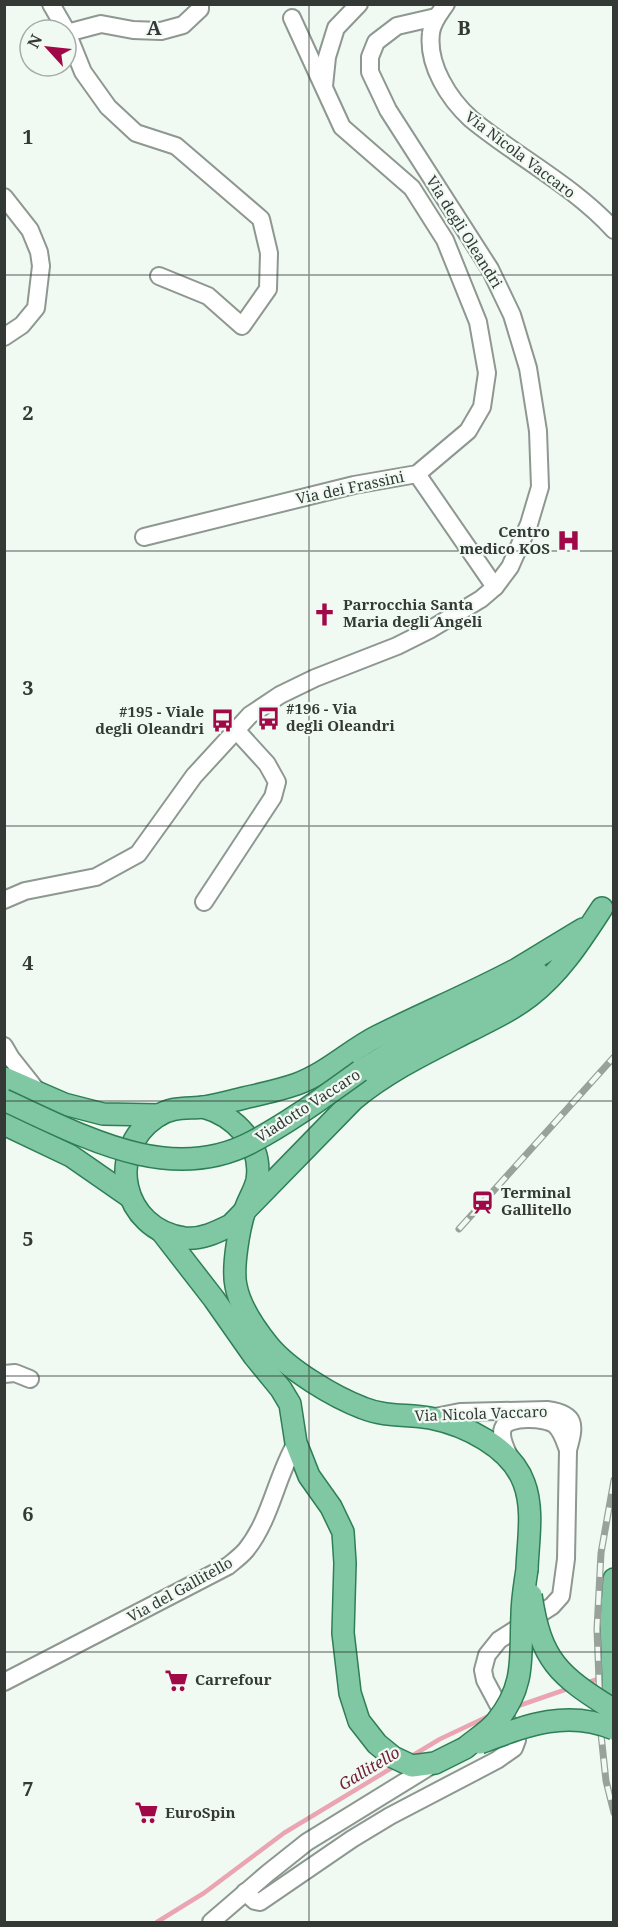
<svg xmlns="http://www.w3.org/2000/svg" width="618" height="1927" font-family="'Noto Serif',serif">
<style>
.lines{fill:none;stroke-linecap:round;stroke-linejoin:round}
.stream{stroke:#eba4b2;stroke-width:4.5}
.minor-casing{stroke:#8e9790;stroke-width:20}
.major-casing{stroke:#2e7f55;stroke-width:24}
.minor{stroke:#fff;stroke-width:16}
.major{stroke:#80c8a3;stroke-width:21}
.rail-casing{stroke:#99a19b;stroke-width:7}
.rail{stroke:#f0faf3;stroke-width:4.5;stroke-dasharray:14;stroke-linecap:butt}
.major-bridge-casing{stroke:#2e7f55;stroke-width:24;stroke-linecap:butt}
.major-bridge{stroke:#80c8a3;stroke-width:21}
.grid{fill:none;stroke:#353936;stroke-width:1.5;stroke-opacity:0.55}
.labels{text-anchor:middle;stroke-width:4.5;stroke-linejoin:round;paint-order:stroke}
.street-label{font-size:15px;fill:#353936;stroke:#f0faf3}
.poi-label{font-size:15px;font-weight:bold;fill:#353936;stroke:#f0faf3;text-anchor:start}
.water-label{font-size:16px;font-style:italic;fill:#722039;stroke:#f0faf3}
.grid-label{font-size:20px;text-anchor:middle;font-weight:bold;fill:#353936;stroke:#f0faf3;stroke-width:4.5;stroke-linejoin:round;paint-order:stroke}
</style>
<rect width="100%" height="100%" fill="#f0faf3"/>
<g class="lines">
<g class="stream">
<path d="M586,1683l21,-7"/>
<path d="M515,1707l55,-19"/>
<path d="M410,1757l30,-18 53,-25"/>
<path d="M157,1922l47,-29 80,-60 111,-67"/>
</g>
<defs>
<g id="minor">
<path d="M51,4l15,26"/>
<path d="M446,4c-6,9 -14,18 -15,29 -4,32 18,66 40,86 46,38 102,66 143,111"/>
<path d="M66,30l17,42 25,35 28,26 40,13 85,73 8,34 -1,36 -26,37 -34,-30 -49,-20"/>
<path d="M67,33l34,-9 32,6 28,1 22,-6 17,-16v-5"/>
<path d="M324,86l3,-29 9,-29 23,-24"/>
<path d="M4,197l26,33 9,22 2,14 -5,42 -14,17 -18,12"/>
<path d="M417,474l78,113"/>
<path d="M144,537l210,-52 63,-11 51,-43 14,-24 5,-34 -9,-51 -33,-82 -33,-52 -70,-61 -50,-109"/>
<path d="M4,900l21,-9 71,-14 42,-23 56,-78 56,-61 30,-20 35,-17 82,-32 34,-17 50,-30 14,-12 15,-20 19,-43 11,-37 -2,-56 -10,-63 -16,-53 -22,-46 -102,-159 -18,-38v-15l6,-15 21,-16 39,-9"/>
<path d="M204,902l69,-105 4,-15 -10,-18 -31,-34"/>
<path d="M4,1046l7,12 27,34"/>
<path d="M4,1374l11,-1 15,6"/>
<path d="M430,1418l30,-6 87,-2c30,4 28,15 21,40"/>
<path d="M4,1682l224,-116c6,-5 13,-10 18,-16 25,-31 30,-73 50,-107"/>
<path d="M245,1892l10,9 5,1 92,-63 38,-23 107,-56 17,-12 3,-8 -32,-60 -2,-10 4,-15 12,-15 53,-34 9,-10 5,-37 2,-109c-3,-8 -6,-19 -13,-25 -9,-8 -48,-9 -52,3 -4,10 4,23 8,32"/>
<path d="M211,1922l57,-49 39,-31 125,-77"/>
</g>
<g id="major">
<path d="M583,929c-22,13 -44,27 -66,40 -45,24 -93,44 -139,67 -28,14 -51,37 -81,48 -17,6 -36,10 -53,14 -13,3 -27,7 -40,9 -17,2 -32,-1 -48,10 -51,35 -34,112 28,121 17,2 33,-6 47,-13l122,-125c36,-30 77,-49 118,-70 20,-10 41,-20 59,-34 31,-24 51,-56 72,-88"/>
<path d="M360,1071l55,-33 82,-41 40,-25"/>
<path d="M4,1078l60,26 39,10 56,1"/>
<path d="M203,1107c32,9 60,37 54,73 -2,10 -9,20 -12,30 -6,18 -13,58 -9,76 4,21 20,44 33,60 20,24 65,51 94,62 22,9 45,6 67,10 35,7 81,29 94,65 10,26 4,58 3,86"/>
<path d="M4,1124l67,32 59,41"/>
<path d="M162,1232l52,67 40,57 27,33 9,15 6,39 13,33 22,31 12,25 2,31 -2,70 7,60 9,28 18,23 16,13 19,9 23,-3 30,-15"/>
<path d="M614,1579l-3,42 3,84"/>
</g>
</defs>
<use href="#minor" class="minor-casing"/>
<use href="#major" class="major-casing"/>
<use href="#minor" class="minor"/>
<use href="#major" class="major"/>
<defs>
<g id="rail">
<path d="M459,1229l155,-172"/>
<path d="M614,1480l-13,73 -4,76 4,105 5,47 8,32"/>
</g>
</defs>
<use href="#rail" class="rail-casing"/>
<use href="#rail" class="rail"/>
<defs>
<g id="major-bridge">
<path d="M4,1100c77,35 165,86 248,42 38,-20 73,-46 108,-71"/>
<path d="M531,1595c10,66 27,80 83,115"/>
<path d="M480,1743c45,-17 86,-34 134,-14"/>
<path d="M465,1748c11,-9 24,-17 32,-27 29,-36 23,-64 25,-106 0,-16 3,-31 5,-46"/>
</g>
</defs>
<use href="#major-bridge" class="major-bridge-casing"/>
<use href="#major-bridge" class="major-bridge"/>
</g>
<path class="grid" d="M309,4v1918M4,275h610M4,551h610M4,826h610M4,1101h610M4,1376h610M4,1652h610"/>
<defs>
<symbol id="hospital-bare" viewBox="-9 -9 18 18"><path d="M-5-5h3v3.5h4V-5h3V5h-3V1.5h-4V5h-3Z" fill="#a10847" stroke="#f0faf3" stroke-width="2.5" paint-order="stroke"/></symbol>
<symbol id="church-bare" viewBox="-9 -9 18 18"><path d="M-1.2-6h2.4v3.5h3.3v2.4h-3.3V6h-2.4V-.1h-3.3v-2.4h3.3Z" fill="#a10847" stroke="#f0faf3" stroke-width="2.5" paint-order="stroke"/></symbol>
<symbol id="bus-bare" viewBox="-9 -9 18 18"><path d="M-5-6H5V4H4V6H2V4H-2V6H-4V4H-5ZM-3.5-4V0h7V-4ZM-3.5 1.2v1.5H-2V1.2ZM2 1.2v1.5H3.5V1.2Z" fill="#a10847" stroke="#f0faf3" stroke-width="2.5" paint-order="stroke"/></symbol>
<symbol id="station-bare" viewBox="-9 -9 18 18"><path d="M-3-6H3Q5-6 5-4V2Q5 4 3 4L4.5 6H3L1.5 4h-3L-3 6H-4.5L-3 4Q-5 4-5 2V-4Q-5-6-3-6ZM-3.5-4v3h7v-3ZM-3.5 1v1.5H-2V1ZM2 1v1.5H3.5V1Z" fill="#a10847" stroke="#f0faf3" stroke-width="2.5" paint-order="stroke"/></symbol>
<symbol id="supermarket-bare" viewBox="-9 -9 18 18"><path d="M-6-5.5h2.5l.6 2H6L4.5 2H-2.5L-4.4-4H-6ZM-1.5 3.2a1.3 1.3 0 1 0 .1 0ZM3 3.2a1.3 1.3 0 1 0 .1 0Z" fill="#a10847" stroke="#f0faf3" stroke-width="2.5" paint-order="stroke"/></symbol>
</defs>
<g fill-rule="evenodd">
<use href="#hospital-bare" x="552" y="524" width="33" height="33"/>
<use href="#church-bare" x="308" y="598" width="33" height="33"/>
<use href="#bus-bare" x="252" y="702" width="33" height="33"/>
<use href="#bus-bare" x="206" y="704" width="33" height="33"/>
<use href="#station-bare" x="466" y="1186" width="33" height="33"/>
<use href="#supermarket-bare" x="160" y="1664" width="33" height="33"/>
<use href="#supermarket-bare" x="130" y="1796" width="33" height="33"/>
</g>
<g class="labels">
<g class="street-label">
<text transform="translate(520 155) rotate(37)" y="5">Via Nicola Vaccaro</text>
<text transform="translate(464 232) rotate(58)" y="5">Via degli Oleandri</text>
<text transform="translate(350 488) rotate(-12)" y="5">Via dei Frassini</text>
<text transform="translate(308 1106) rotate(-33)" y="5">Viadotto Vaccaro</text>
<text transform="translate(481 1414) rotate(-2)" y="5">Via Nicola Vaccaro</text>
<text transform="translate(180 1590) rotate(-29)" y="5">Via del Gallitello</text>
</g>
<g class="poi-label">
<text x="550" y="537" text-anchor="end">Centro<tspan x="550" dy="17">medico KOS</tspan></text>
<text x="343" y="610">Parrocchia Santa<tspan x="343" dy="17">Maria degli Angeli</tspan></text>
<text x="286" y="714">#196 - Via<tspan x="286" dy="17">degli Oleandri</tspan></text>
<text x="204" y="717" text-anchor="end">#195 - Viale<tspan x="204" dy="17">degli Oleandri</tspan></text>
<text x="501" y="1198">Terminal<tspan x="501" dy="17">Gallitello</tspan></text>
<text x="195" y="1685">Carrefour</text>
<text x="165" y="1818">EuroSpin</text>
</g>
<g class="water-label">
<text transform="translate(369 1768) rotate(-31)" y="6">Gallitello</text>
</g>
</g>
<g class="grid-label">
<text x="154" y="35">A</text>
<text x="464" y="35">B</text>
<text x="28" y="144">1</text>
<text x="28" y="420">2</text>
<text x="28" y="695">3</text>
<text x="28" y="970">4</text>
<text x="28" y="1246">5</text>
<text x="28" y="1521">6</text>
<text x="28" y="1796">7</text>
</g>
<rect width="618" height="1927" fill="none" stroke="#353936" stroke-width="12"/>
<g transform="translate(48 48) rotate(297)"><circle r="28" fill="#f0faf3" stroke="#a5ada7" stroke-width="1.5"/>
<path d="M0-4.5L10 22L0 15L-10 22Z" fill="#a10847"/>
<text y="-9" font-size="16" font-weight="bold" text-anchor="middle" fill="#353936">N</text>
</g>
</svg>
